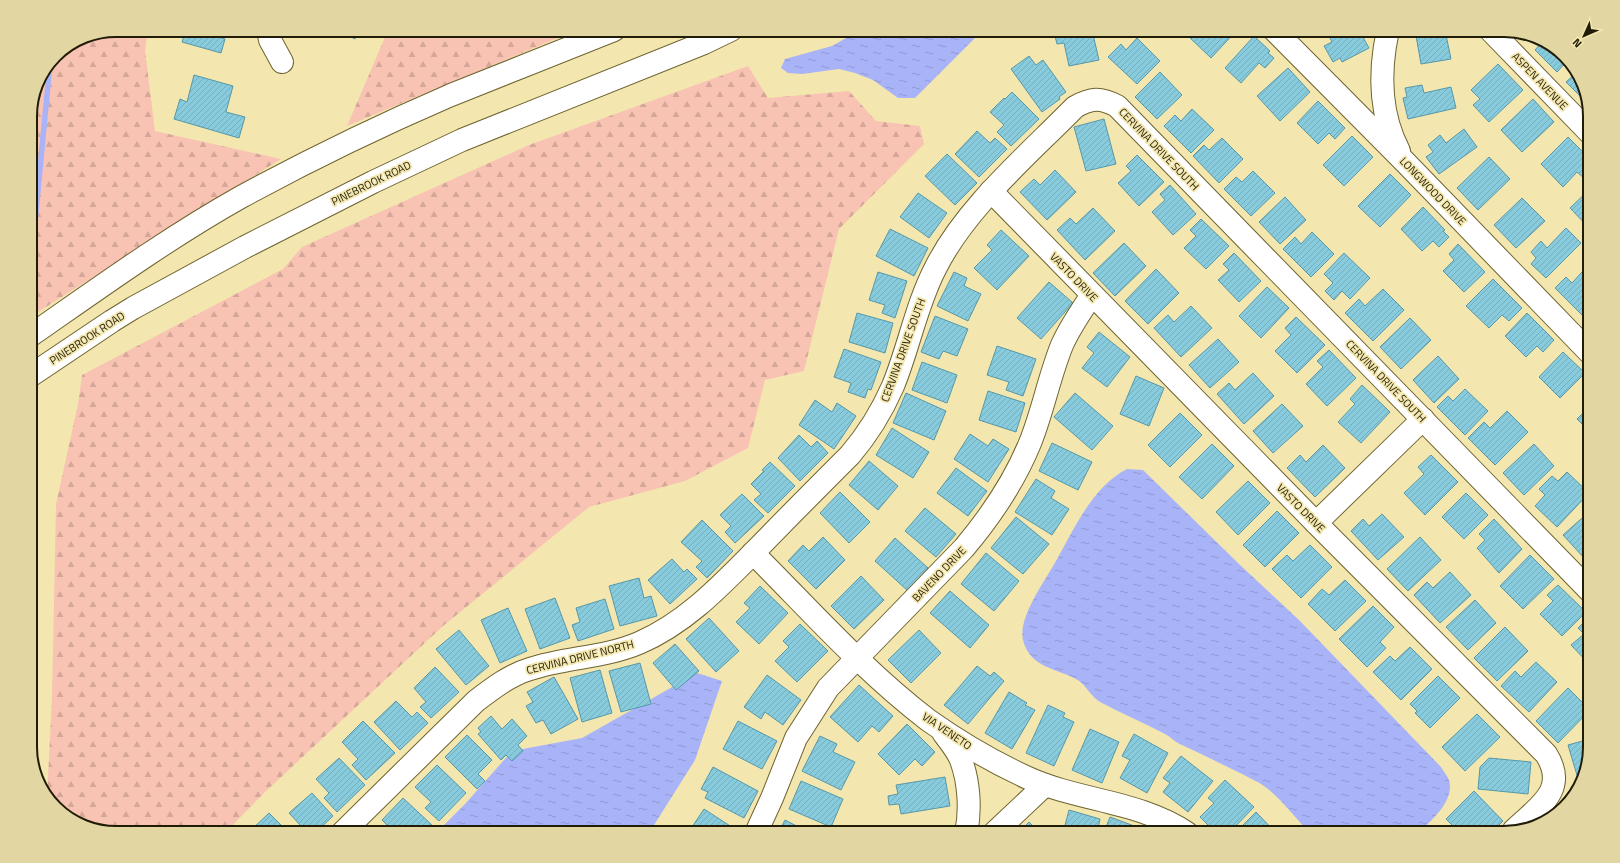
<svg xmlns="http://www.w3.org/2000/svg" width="1620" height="863" font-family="'Titillium Web',sans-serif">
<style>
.forest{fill:url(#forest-firs)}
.water{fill:url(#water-ripples)}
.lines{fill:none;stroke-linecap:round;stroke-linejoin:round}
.stream{stroke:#a8b3f8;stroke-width:5.5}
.building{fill:url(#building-hatch);stroke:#5598a9}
.minor-casing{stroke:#6e632f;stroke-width:24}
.minor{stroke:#fff;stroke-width:22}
.labels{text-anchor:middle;stroke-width:3.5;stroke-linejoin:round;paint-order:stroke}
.street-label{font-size:11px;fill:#211c07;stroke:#f3e7af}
.rim{fill:none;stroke:#211c07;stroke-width:2}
</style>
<defs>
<pattern id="forest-firs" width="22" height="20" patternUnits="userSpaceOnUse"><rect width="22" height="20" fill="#f9c3b4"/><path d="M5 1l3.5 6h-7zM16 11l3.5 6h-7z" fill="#d5a799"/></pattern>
<pattern id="water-ripples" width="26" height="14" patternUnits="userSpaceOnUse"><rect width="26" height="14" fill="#a8b3f8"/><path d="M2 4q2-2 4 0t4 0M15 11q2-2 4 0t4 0" fill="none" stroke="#9099d3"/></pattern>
<pattern id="building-hatch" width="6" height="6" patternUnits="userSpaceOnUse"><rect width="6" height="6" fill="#88cbdd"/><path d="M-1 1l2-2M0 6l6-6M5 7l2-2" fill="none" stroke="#75aebc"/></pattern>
</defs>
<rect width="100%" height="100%" fill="#f3e7af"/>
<g class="forest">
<path d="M116,30h32l-3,20 10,81 126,28 -251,158v-206l7,-28 18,-28 28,-19z"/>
<path d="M388,30h184l-2,3 -223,93z"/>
<path d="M748,66l20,32 81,-7 27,30 44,5 4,18 -85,85 -35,142 -39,9 -17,68 -63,33 -96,26 -146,119 -180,168 -38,39h-109l-38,-9 -31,-27 5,-99 4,-194 22,-100 4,-29 201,-106 19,-22 227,-102z"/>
</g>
<g class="water">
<path d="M860,30h123l-68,68h-17l-25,-18 -18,-7 -16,-4 -37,5 -14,-1 -7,-5 4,-9 47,-13z"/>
<path d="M1127,469l16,1 97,95 59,55 142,147c2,4 6,8 8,13 6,21 -18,41 -31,53h-108c-15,-15 -29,-35 -46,-47 -7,-5 -15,-8 -22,-12 -20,-10 -39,-19 -60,-29 -6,-2 -11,-8 -17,-11 -21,-11 -42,-20 -63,-31 -11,-5 -15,-18 -26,-24 -20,-11 -46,-11 -53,-39 -5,-23 22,-59 33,-79 18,-32 37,-75 71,-92z"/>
<path d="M697,673l25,8 -27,79 -46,73h-213l29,-29 47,-53 70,-13z"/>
</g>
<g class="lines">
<g class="stream">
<path d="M30,275l20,-212"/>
<path d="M30,445l3,8 2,52 -5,140"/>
</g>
</g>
<g class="building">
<path d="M186,30h35l-2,7 6,2 -4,14 -39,-11z"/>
<path d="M337,30h22l-4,9z"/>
<path d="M1061,30h33h-2l7,30 -30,6 -5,-23 -7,1 -2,-8 7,-2z"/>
<path d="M1194,30h43l-26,28 -23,-22z"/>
<path d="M1326,30h33l10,18 -27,14 -2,-4 -7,4 -9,-16 8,-4z"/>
<path d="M1415,30h30l6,29 -30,5z"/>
<path d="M1254,36l16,15 -2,2 6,5 -9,10 -6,-5 -18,20 -16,-15z"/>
<path d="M1137,38l23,23 -23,23 -29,-27 13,-13 5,6z"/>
<path d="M1544,40l23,21 -10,11 -22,-22z"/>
<path d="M1029,56l7,9 7,-5 23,32 -7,5 1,2 -18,13 -31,-43z"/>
<path d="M1498,64l25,26 -34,32 -16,-17 7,-6 -9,-9z"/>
<path d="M1288,68l22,24 -30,29 -23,-25z"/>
<path d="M1160,72l22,23 -25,24 -22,-22z"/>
<path d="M1577,72l10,31 -21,-21z"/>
<path d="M194,75l39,11 -7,26 19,5 -6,21 -65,-19 6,-20 7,3z"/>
<path d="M1422,85l2,8 27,-6 5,21 -48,11 -5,-21 4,-1 -2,-9z"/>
<path d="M1012,92l27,27 -28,27 -14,-14 7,-7 -14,-13 14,-14 1,1z"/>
<path d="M1533,99l21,23 -32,30 -21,-22z"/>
<path d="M1318,101l27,27 -10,11 -6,-6 -11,11 -21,-21z"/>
<path d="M1192,109l22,21 -23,23 -27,-27 11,-11 6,6z"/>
<path d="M1104,119l12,45 -30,7 -12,-44z"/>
<path d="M1464,129l13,18 -38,27 -13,-17 7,-5 -5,-7 12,-10 6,8z"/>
<path d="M977,131l13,12 5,-5 12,11 -28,28 -24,-23z"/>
<path d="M1352,136l21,21 -29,29 -21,-21z"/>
<path d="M1568,137l22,22v15l-5,5 -8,-7 -14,15 -22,-23z"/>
<path d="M1222,138l21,21 -24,24 -26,-27 11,-11 5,5z"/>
<path d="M947,154l30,29 -22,22 -30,-29z"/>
<path d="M1137,155l27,27 -25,24 -21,-23 13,-12 -5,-5z"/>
<path d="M1489,157l21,22 -32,31 -21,-22z"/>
<path d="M1055,170l21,22 -29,28 -27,-28 14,-13 6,6z"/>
<path d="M1253,171l22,22 -24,23 -27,-27 12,-12 6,5z"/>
<path d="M1390,174l21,21 -31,32 -22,-21z"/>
<path d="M1170,185l26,29 -23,21 -21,-23 13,-12 -5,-6z"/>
<path d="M1590,189v40l-20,-21z"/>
<path d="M918,193l29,20 -18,25 -29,-21z"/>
<path d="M1285,197l21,23 -26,24 -21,-22z"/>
<path d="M1522,198l23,23 -29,27 -22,-23z"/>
<path d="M1423,207l22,23 -2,1 6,6 -10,10 -6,-6 -11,10 -21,-22z"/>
<path d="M1093,208l22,23 -30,29 -28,-30 13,-12 6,6z"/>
<path d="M1201,219l28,27 -23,23 -22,-21 12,-12 -6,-6z"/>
<path d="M1566,228l15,15 -35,35 -15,-14 5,-6 -5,-6 10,-11 6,7z"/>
<path d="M890,229l38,19 -14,28 -38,-20z"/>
<path d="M1001,230l28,26 -32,34 -23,-22 18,-18 -5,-5z"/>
<path d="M1312,232l22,22 -23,23 -28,-28 12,-12 6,7z"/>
<path d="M1124,243l22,23 -31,30 -22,-23z"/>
<path d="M1458,244l27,28 -21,20 -21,-21 11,-11 -5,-6z"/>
<path d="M1234,253l27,28 -22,21 -21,-22 11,-10 -6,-6z"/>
<path d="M1344,253l26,25 -20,21 -8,-8 -8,9 -9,-9 8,-8 -9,-9z"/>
<path d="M1156,269l23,24 -31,31 -23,-23z"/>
<path d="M878,272l29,9 -12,37 -13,-5 3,-8 -16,-5z"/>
<path d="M954,272l13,6 -3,8 17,8 -13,27 -31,-15z"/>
<path d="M1582,272l8,8v30l-7,6 -28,-28 11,-11 6,6z"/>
<path d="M1493,279l29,29 -13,13 -7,-6 -13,13 -23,-22z"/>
<path d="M1049,282l24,21 -32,36 -24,-21z"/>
<path d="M1267,287l22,21 -28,30 -22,-22z"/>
<path d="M1383,289l21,21 -31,31 -28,-28 14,-14 6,7z"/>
<path d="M1191,306l21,22 -31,29 -27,-29 14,-13 6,7z"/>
<path d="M857,313l36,10 -8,30 -36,-11z"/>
<path d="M1527,313l27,27 -11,12 -6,-6 -11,11 -21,-21z"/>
<path d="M935,316l33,13 -11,27 -14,-5 -4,8 -18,-7z"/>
<path d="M1296,317l29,28 -28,28 -22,-22 16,-16 -6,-7z"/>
<path d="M1410,318l21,22 -30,29 -21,-22z"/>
<path d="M1099,332l31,25 -23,30 -25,-19 12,-15 -7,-6z"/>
<path d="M1218,339l21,23 -29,26 -21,-23z"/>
<path d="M997,346l39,13 -13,37 -17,-6 3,-8 -22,-7z"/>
<path d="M844,349l37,13 -10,28 -3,-1 -3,9 -17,-6 3,-9 -17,-6z"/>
<path d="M1329,350l27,28 -29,28 -21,-22 17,-17 -6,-6z"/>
<path d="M1563,352l22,21 -25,25 -21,-21z"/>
<path d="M1438,356l21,23 -25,24 -21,-23z"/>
<path d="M922,362l35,13 -10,28 -35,-13z"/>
<path d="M1253,373l21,23 -30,28 -27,-30 12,-11 6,7z"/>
<path d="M1136,376l28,12 -15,38 -29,-12z"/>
<path d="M1362,385l28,27 -29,31 -23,-21 17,-18 -5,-5z"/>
<path d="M1465,389l23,22 -23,24 -28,-28 11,-11 5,5z"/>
<path d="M988,391l37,12 -9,29 -37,-12z"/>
<path d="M906,393l40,18 -12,29 -41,-17z"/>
<path d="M1075,393l38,33 -21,24 -38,-33z"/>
<path d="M1590,395v11l-6,-6z"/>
<path d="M815,400l17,12 5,-9 19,13 -22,33 -35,-24z"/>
<path d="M1282,404l21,22 -30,27 -20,-22z"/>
<path d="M1590,406v26l-13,-13z"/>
<path d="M1507,411l21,21 -33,33 -27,-27 16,-16 6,6z"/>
<path d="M1180,413l22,22 -32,32 -22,-22z"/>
<path d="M892,428l37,24 -16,26 -37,-23z"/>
<path d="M970,434l18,12 5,-7 16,10 -21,33 -34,-23z"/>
<path d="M799,435l12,12 6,-6 11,12 -28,28 -22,-23z"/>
<path d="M1052,443l40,19 -14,28 -39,-19z"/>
<path d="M1212,444l22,22 -32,33 -23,-22z"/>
<path d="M1534,444l20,22 -30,29 -21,-22z"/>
<path d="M1323,445l22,23 -30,29 -28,-29 13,-13 6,7z"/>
<path d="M1431,455l27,27 -33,33 -21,-22 20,-19 -6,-7z"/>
<path d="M869,461l29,25 -20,24 -29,-25z"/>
<path d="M770,462l25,24 -27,27 -14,-13 7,-6 -10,-10 13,-13 -2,-1z"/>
<path d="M956,468l31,23 -19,25 -31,-23z"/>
<path d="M1567,472l22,21 -32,34 -22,-21 10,-11 -6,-6 13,-13 6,5z"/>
<path d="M1036,479l19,12 -4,7 18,11 -17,26 -37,-23z"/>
<path d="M1248,481l22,22 -32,32 -22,-23z"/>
<path d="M840,492l30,30 -21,21 -29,-30z"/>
<path d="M1466,493l22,22 -24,24 -22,-22z"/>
<path d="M742,494l22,22 -29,27 -10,-11 6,-6 -11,-11z"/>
<path d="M925,508l31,26 -20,23 -31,-26z"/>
<path d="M1277,511l22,22 -34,34 -22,-22z"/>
<path d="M1590,511v43l-5,5 -22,-24z"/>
<path d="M1382,514l22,23 -26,23 -27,-29 12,-12 6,7z"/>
<path d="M1016,517l33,27 -26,30 -32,-26z"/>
<path d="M1494,519l28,30 -23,24 -22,-25 8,-8 -6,-6z"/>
<path d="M702,520l31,31 -26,27 -11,-11 6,-6 -21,-19z"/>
<path d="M823,537l22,23 -29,29 -28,-28 15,-16 6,6z"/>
<path d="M1420,537l21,23 -33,31 -21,-22z"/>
<path d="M895,538l33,30 -20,23 -33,-30z"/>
<path d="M1310,545l22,22 -31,31 -29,-29 15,-14 6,6z"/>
<path d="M986,553l33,28 -25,30 -33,-27z"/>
<path d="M1530,555l24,24 -31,30 -23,-23z"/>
<path d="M672,559l12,13 3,-3 10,10 -27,25 -22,-24z"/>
<path d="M1450,572l21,23 -31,28 -26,-28 13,-13 6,6z"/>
<path d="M861,576l23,24 -30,29 -23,-23z"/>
<path d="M639,578l5,20 7,-2 6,20 -37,10 -11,-40z"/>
<path d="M1345,580l21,21 -31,30 -27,-27 14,-15 7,6z"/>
<path d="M1558,585l28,27 -24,24 -22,-22 13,-13 -6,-6z"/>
<path d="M760,586l28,27 -29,31 -23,-22 14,-14 -6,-5z"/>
<path d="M950,591l39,34 -19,23 -40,-35z"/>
<path d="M555,598l15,40 -30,11 -15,-40z"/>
<path d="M605,599l9,30 -36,12 -6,-16 8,-3 -4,-14z"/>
<path d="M1475,600l21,23 -28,27 -22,-23z"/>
<path d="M1373,606l21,21 -14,15 6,6 -19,19 -28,-28z"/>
<path d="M508,608l19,43 -27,12 -19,-43z"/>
<path d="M1589,617h1v48l-19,-20 13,-11 -6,-6z"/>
<path d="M709,618l30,33 -23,21 -30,-33z"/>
<path d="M800,624l28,27 -31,31 -22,-21 14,-14 -6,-6z"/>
<path d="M1505,627l23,24 -31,30 -23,-23z"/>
<path d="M459,630l30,36 -23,19 -30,-36z"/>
<path d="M919,630l22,23 -30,30 -23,-23z"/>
<path d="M675,644l24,27 -23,19 -23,-27z"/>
<path d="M1410,647l22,22 -31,31 -28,-28 17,-16 5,5z"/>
<path d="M1536,662l21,20 -28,30 -28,-26 14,-15 6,6z"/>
<path d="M640,663l11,41 -30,8 -12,-41z"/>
<path d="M977,666l13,10 4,-4 10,9 -36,43 -24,-19z"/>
<path d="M435,667l24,25 -28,26 -11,-11 6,-5 -12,-14z"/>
<path d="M600,670l12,43 -30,9 -12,-44z"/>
<path d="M767,675l34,25 -18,25 -18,-13 -4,7 -17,-12z"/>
<path d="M1438,676l22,22 -30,30 -15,-15 2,-2 -7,-7z"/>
<path d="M554,677l24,42 -27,15 -8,-14 -7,3 -10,-17 7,-4 -6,-10z"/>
<path d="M859,685l34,31 -14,16 -7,-6 -14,16 -28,-25z"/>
<path d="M1568,688l22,22 -32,33 -22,-22z"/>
<path d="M1009,692l18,11 -2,2 10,5 -23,39 -27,-16z"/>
<path d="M396,701l16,16 5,-5 11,11 -28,27 -26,-28z"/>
<path d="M1048,705l17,8 -2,4 11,5 -20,44 -28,-13z"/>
<path d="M1477,714l23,23 -35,34 -23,-24z"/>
<path d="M491,716l11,13 10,-10 15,17 -9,9 5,6 -11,10 -6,-6 -5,5 -23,-26 3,-2 -3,-4z"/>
<path d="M363,721l32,32 -29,27 -14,-15 6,-6 -16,-17z"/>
<path d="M738,721l39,20 -15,28 -39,-20z"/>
<path d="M907,724l28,28 -13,14 -7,-7 -16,16 -21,-21z"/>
<path d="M1090,729l29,13 -17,41 -30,-13z"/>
<path d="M1134,734l34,19 -21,40 -27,-15 10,-18 -8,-4z"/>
<path d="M467,735l25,25 -14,14 7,7 -8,8 -32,-32z"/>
<path d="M820,736l17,8 -4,8 22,10 -14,28 -39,-19z"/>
<path d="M1586,740l2,7h2l-8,34 -3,1 -11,-37z"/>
<path d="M1181,756l32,25 -25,31 -25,-20 7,-9 -7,-5z"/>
<path d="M339,758l26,27 -28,27 -13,-14 5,-5 -13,-14z"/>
<path d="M1489,758l42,4 -3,32 -50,-5 2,-22z"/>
<path d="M437,765l29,28 -27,28 -14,-13 6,-6 -16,-15z"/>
<path d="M713,767l45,24 -14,27 -39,-20 3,-6 -7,-3z"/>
<path d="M945,777l5,29 -49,8 -2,-10 -10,1 -1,-9 10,-2 -2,-9z"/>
<path d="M1225,780l29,27 -25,26h-13l-16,-16 14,-14 -6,-5z"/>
<path d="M801,781l42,18 -12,28 -42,-18z"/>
<path d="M1474,791l29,30 -7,7 2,2 -2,3h-24l-5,-5 -7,5 -14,-14z"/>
<path d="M312,793l21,23 -18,17h-18l-2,-2 6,-5 -12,-13z"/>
<path d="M403,798l29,27 -7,8h-30l-13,-13z"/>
<path d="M704,809l34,22 -1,2h-49z"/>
<path d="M1069,810l31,9 -3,14h-34z"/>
<path d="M1256,812l20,21h-30l2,-1 -6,-6z"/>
<path d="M269,813l20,20h-41z"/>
<path d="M1110,817l35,13v3h-38l-2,-3z"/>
<path d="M785,820l25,13h-32z"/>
<path d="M1029,822l11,11h-22z"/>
<path d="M371,828l6,5h-11z"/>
</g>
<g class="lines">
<defs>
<g id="minor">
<path d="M268,30l2,10 12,22"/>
<path d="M1274,30l132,133 184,190"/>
<path d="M1388,30c-9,41 -9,83 11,121"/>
<path d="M1490,30l100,103"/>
<path d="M991,191l325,332 230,231c23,36 -8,53 -32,76"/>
<path d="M30,336c69,-48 138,-98 211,-139 68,-37 138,-71 210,-102 54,-22 109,-43 163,-65"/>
<path d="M30,376l82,-55 21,-13 112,-61 128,-65 89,-42 242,-97 27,-13"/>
<path d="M1316,523l107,-104"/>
<path d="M753,553c57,57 111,118 175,167 31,22 65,42 100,58 51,23 112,23 159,55"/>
<path d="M944,734c6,8 13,16 17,26 8,22 10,50 5,73"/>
<path d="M342,833l134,-132c17,-13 34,-26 54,-32 36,-12 74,-11 109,-26 49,-21 85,-61 122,-98 29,-30 59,-60 89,-90 18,-21 32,-44 43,-69 16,-39 23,-80 42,-117 30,-61 93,-114 140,-162 16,-9 25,-10 42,-1l473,485"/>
<path d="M756,833l16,-35 24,-60 32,-50 136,-140c27,-32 50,-66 66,-105 13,-32 19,-66 32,-98 8,-18 19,-34 30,-50"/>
<path d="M994,833l51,-48"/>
</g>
</defs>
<use href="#minor" class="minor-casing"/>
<use href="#minor" class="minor"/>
</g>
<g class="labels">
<g class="street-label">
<text transform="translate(1540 81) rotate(46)" y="4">ASPEN AVENUE</text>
<text transform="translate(1159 149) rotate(46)" y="4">CERVINA DRIVE SOUTH</text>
<text transform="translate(371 183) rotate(-26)" y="4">PINEBROOK ROAD</text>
<text transform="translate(1433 191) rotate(46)" y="4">LONGWOOD DRIVE</text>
<text transform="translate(1074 277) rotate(46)" y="4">VASTO DRIVE</text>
<text transform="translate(87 338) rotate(-33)" y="4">PINEBROOK ROAD</text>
<text transform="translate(903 350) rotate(-70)" y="4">CERVINA DRIVE SOUTH</text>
<text transform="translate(1386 381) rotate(46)" y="4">CERVINA DRIVE SOUTH</text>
<text transform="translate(1301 508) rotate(45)" y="4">VASTO DRIVE</text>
<text transform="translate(939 574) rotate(-46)" y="4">BAVENO DRIVE</text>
<text transform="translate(580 657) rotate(-14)" y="4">CERVINA DRIVE NORTH</text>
<text transform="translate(947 731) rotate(34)" y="4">VIA VENETO</text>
</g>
</g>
<path d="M0 0H1620V863H0ZM116 37H1504A79 79 0 0 1 1583 116V747A79 79 0 0 1 1504 826H116A79 79 0 0 1 37 747V116A79 79 0 0 1 116 37Z" fill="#e2d7a2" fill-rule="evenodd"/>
<path class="rim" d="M116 37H1504A79 79 0 0 1 1583 116V747A79 79 0 0 1 1504 826H116A79 79 0 0 1 37 747V116A79 79 0 0 1 116 37Z"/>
<g transform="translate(1584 36) rotate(225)" stroke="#f3e7af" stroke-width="3" paint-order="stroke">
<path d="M0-3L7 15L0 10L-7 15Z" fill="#211c07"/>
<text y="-6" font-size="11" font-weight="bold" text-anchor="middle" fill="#211c07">N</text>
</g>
</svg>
